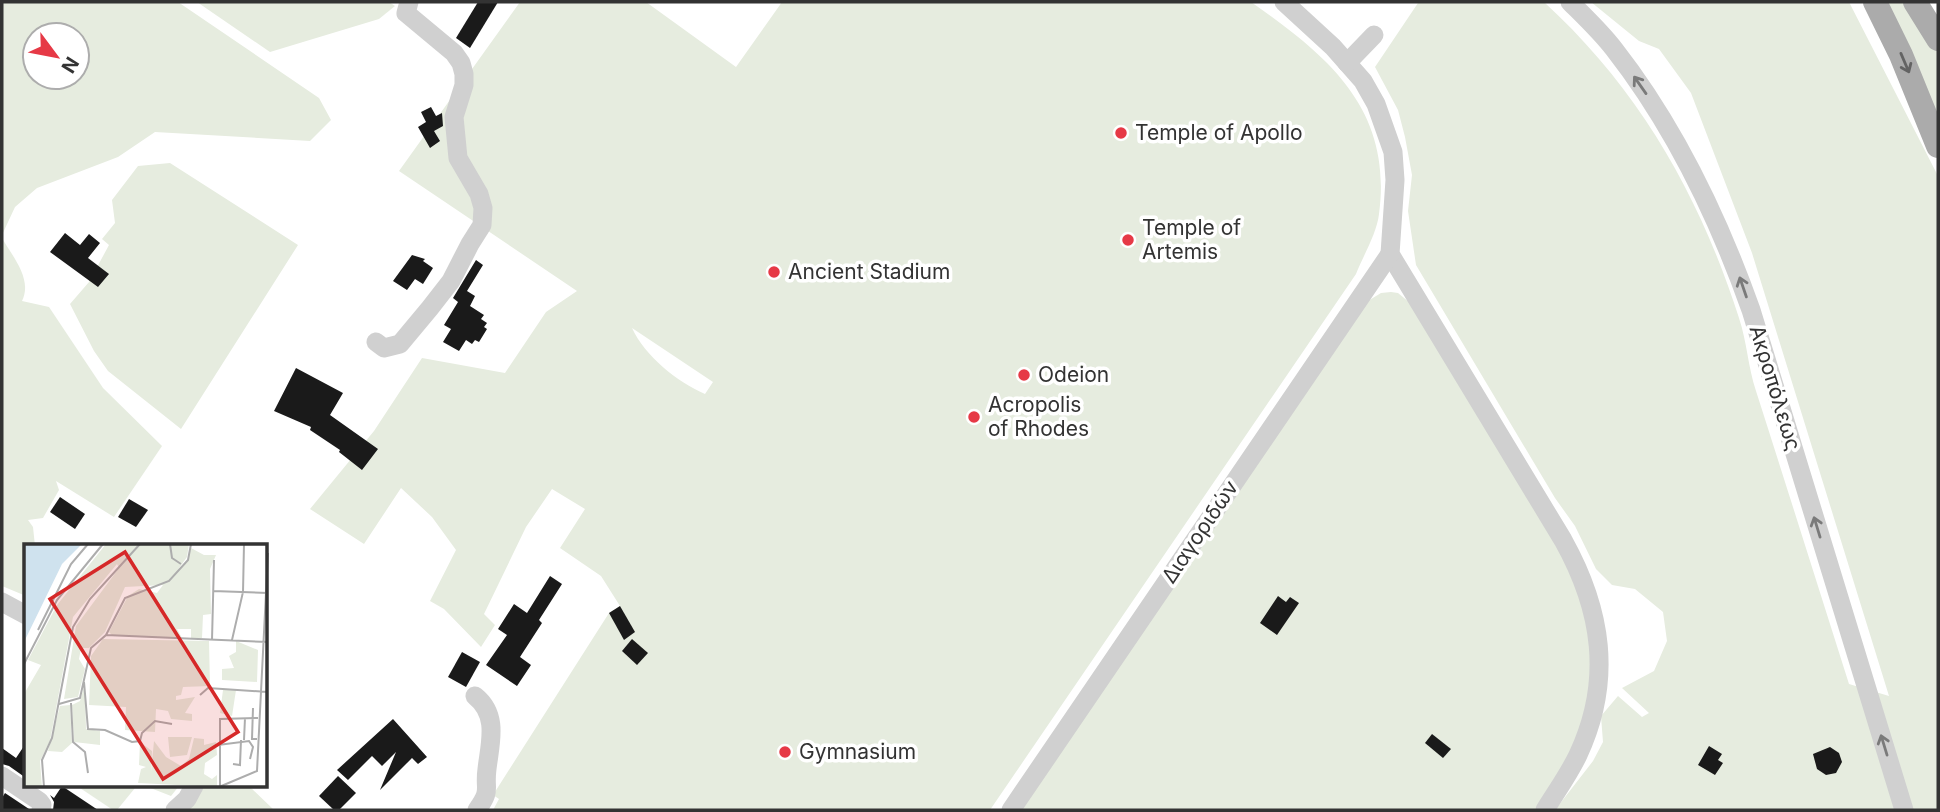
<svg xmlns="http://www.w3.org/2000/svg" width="1940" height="812" font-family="Inter,sans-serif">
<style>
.green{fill:#e6ecdf;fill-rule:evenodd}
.building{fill:#1a1a1a}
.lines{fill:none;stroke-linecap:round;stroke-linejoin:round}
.minor{stroke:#d0d0d0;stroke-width:19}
.major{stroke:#ababab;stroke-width:24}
.oneway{stroke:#636363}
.oneway2{stroke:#7a7a7a}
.poi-dot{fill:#e63946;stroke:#fff;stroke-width:2.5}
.labels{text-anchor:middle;stroke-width:7;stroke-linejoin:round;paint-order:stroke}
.poi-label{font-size:21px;fill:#333;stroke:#fff;text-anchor:start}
.street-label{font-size:21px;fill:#333;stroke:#fff}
.inset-road{fill:none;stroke:#adadad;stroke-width:2}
.view{fill:#d62828;fill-opacity:0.15;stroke:#d62828;stroke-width:3.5}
.inset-edge{fill:none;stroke:#333;stroke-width:3.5}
</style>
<rect width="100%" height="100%" fill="#fff"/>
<g class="green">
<path d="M2,2h176l141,96 12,22 -21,21 -155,-9 -37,25 -81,31 -22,19 -13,28zM35,35h42v42h-42z"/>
<path d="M197,2h192l6,4 -16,13 -109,33z"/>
<path d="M520,2h126l90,65 46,-65h469c77,54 142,107 128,212 -2,19 -16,42 -23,60l-366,536h-497l6,-11 -6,-4 116,-182 11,-7 -19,-30 -41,-28 25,-39 -33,-20 -26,38 -42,87 11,11 -14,22 -37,-38 -14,-8 26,-51 -24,-33 -31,-29 -37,56 -54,-35 64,-78 48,-73 83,15 41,-61 31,-21 -178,-120zM632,328l81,54 -8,12c-28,-12 -60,-38 -73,-66z"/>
<path d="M1417,2h127c95,87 156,194 195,316 8,24 9,49 17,73 31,97 62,195 93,293l40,12 -137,-443 -61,-160 -32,-44 -20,-8 -48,-39h258l89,174v634h-383l38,-49 10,-19 -2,-26 17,-20 24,21 7,-4 -27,-25 32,-17 13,-30 -4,-29 -28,-23 -23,-4 -16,-16 -21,-43 -20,-28 -139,-233 -8,-54 4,-36 -7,-38 -7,-27 -23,-43 43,-64z"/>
<path d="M1883,2h27l28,46v79z"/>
<path d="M170,163l128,82 -117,184 -73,-58 -14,-20 -24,-47 19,-22 20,-37 -7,-6 13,-16 -3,-23 26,-34z"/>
<path d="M2,238c10,18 31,41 20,63l27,6 54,81 59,58 -48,71 -58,-36 3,9 -16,28 -15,2 5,7 2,19h-9v50l-24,-10z"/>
<path d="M1391,292l7,1 17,14 163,263 20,98 -13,68 -46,74h-520l344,-506 18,-11z"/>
<path d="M77,786h102l-8,10 -23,-9 -13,1 -18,22h-4z"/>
<path d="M200,786h49l25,24h-95z"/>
</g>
<g class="building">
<path d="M478,2h20l-28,46 -14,-10z"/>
<path d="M431,107l5,9 6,-3 1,13 -9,5 6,10 -10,7 -12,-21 8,-5 -5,-10z"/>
<path d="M65,233l15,12 9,-11 11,9 -12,15 21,16 -11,13 -48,-35z"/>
<path d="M412,255l13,4 -2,2 10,7 -10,16 -8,-5 -8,11 -14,-9z"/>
<path d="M476,260l7,5 -16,26 8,5 -5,10 14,9 -3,4 6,4 -3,4 3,2 -8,13 -4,-2 -3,4 -6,-4 -7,11 -16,-9 8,-13 -7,-4 14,-23 -5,-4z"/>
<path d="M296,368l47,25 -13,22 48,34 -16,21 -23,-18 1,-2 -30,-20 1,-3 -37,-16z"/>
<path d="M60,497l25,17 -10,15 -25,-17z"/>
<path d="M129,499l19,11 -12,17 -18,-10z"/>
<path d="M550,576l12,8 -23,36 3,3 -22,34 11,8 -14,21 -31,-21 21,-30 -9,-6 16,-25 13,9z"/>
<path d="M1278,596l8,6 4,-5 9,6 -22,32 -17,-12z"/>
<path d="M620,606l15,26 -11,8 -15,-27z"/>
<path d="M632,639l16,14 -11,12 -15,-14z"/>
<path d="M462,652l18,10 -14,25 -18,-10z"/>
<path d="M393,719l34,38 -9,7 -6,-6 -32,32 16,-38 -14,14 -10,-10 -24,24 -11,-10z"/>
<path d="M1432,734l19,15 -8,9 -18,-15z"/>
<path d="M26,743v35l-17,-12 -7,-2v-16l14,10z"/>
<path d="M1709,746l13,8 -4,6 5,3 -8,12 -17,-10z"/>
<path d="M1830,747l9,6 3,9 -6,11 -10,2 -9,-6 -4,-15z"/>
<path d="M338,776l18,17 -17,17h-5l-15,-14z"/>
<path d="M62,786l36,24h-45l1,-8 -4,-7 4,3z"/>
<path d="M5,793l24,16v1h-27v-12z"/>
</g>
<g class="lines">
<g class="minor">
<path d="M1284,2l49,45 30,34 13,23 17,48 2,28 -5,74 173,286c39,70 50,140 15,215 -9,19 -22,37 -33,55"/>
<path d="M1570,2c15,15 31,30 44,47 61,78 104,168 137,261l153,500"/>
<path d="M1347,63l27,-28"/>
<path d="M376,342l8,6 16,-4 30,-36 21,-27 19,-37 12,-19 1,-17 -4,-14 -21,-36 -4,-41 10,-32v-11l-3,-11 -7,-10 -48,-40 3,-11"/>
<path d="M2,602l24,13"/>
<path d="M475,696c24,19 15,47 12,73 -3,22 5,20 -10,41"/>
<path d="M2,776l37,25 3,4 -1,5"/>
<path d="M175,810l12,-11 7,-13"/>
<path d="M1011,810l379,-556"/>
</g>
<g class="major">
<path d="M1875,2l26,53 37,91"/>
<path d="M1915,2l23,37"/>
</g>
</g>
<defs><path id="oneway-shaft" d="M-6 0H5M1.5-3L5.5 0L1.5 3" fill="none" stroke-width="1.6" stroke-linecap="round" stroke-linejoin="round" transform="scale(1.75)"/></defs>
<use class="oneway" href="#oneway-shaft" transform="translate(1905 63) rotate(67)"/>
<g class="oneway2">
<use href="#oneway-shaft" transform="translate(1640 85) rotate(-125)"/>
<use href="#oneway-shaft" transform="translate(1743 287) rotate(-109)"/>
<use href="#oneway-shaft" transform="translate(1817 527) rotate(-107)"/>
<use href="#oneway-shaft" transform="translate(1884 745) rotate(-107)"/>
</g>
<g class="poi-dot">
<circle cx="1121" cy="133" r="7"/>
<circle cx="1128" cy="240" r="7"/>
<circle cx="774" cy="272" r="7"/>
<circle cx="1024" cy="375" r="7"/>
<circle cx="974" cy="417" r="7"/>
<circle cx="785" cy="752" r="7"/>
</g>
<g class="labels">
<g class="poi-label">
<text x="1135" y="140">Temple of Apollo</text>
<text x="1142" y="235">Temple of<tspan x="1142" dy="24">Artemis</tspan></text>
<text x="788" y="279">Ancient Stadium</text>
<text x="1038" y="382">Odeion</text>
<text x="988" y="412">Acropolis<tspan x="988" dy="24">of Rhodes</tspan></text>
<text x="799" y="759">Gymnasium</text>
</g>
<g class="street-label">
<text transform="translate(1775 388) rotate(73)" y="7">Ακροπόλεως</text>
<text transform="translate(1200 532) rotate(-56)" y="7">Διαγοριδών</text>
</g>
</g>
<g transform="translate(24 544)">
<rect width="243" height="243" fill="#fff"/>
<path d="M82,0h83l-2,13 -10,14 10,-9 4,-14 13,7h12l-6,14 1,45 -8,1 -1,23h-11v-9h-14l5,9 -70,-3 -3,-3 19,-36 11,-7 18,4 6,-8 -38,2 -20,45 -16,16h-8l-2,11 6,10 -7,28 -14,2 12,-73 43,-58 -2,-4 -44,53 -23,124 -10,20 2,26h-18v-93l17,-29 -13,-5 29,-55zM79,95l106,2 1,45 -27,1 -2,8 -5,1v4l19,-3 -10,16 7,1v7l-21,-2 -3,-8 -12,-2 -1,23 -30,-2 1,-23 -37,-2 2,-49zM212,97l22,9 -1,32 -35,-2v-11l12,-1 -5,-12 7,-4zM61,140l1,45 14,2v14l-26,-3 -2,-37 8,-4zM199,146h13l-4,26 -12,-3zM46,161l2,38 -10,9 -14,-1 12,-45zM144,193h24l-5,18 -17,2zM170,194l10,1v6l12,-3 1,13 -12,8 -1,11 8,5 5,-4v12l-79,-4 3,-14 5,-2 -7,-2 1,-23 12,9 -1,21 3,-31 12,16 15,9 8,-7z" fill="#e6ecdf"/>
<path d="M0,0h58l-20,20 -38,78z" fill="#cfe2ee"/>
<path class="inset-road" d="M146,0l2,14 9,6M189,47l55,2M14,86l33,-66 17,-20M82,91l162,7M188,96l2,-80M208,96l11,-48 1,-48M0,120l33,-64 46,-56M60,138l4,47 17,1 27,12 8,-1 2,-8 13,-12 17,3M176,151l8,-7 60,4M47,159l2,39 12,10 3,21M35,160l21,-6 11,-50 15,-13 19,-37 44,-17 19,-21 3,-16M229,164l-1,31h5M220,196l1,-22M194,201l31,-4 4,6 -3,12M209,220l7,1 1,-25M196,242v-67l38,-1M20,243l-2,-27 10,-22 21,-111 17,-28 50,-55M195,243l38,-16 11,-218"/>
<path class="view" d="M101,8l113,180 -75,47 -113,-180z"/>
<rect width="243" height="243" class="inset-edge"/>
</g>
<rect width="1940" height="812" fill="none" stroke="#333333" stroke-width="7"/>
<g transform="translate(56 56) rotate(122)"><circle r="33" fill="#ffffff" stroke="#adadad" stroke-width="2"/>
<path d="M0-5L12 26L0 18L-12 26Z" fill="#e63946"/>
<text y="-10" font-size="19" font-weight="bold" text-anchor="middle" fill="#333333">N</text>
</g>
</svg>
